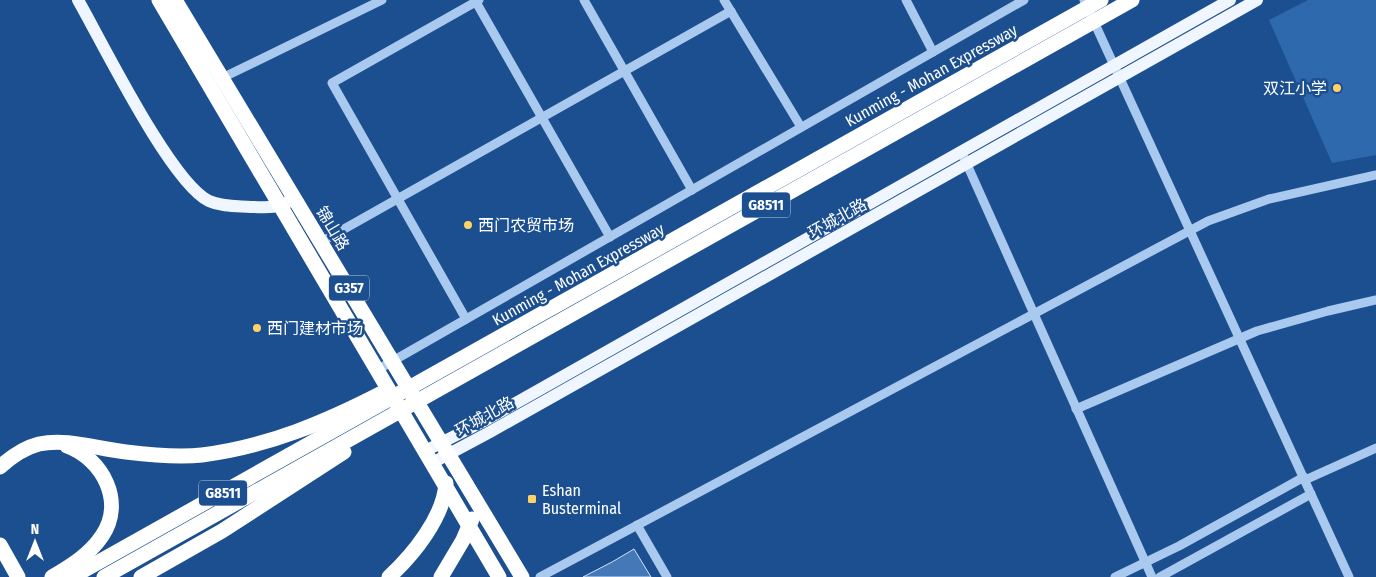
<svg xmlns="http://www.w3.org/2000/svg" width="1376" height="577" font-family="'Fira Sans Condensed','Noto Sans SC',sans-serif">
<style>
.green{fill:#2e69ad}
.building{fill:#4478b7;stroke:#cfe3fa}
.lines{fill:none;stroke-linecap:round;stroke-linejoin:round}
.minor{stroke:#a9c9ee;stroke-width:9}
.major{stroke:#f0f6ff;stroke-width:12}
.highway{stroke:#fff;stroke-width:15}
.poi-dot{fill:#ffd166;stroke:#1b4f8f;stroke-width:2}
.labels{text-anchor:middle;stroke-width:5;stroke-linejoin:round;paint-order:stroke}
.shield{fill:#1b4f8f;stroke:#bbcadd;stroke-width:1}
.shield-label{font-size:15px;font-weight:bold;fill:#fff}
.street-label{font-size:16px;fill:#fff;stroke:#1b4f8f}
.poi-label{font-size:16px;fill:#fff;stroke:#1b4f8f;text-anchor:start}
</style>
<rect width="100%" height="100%" fill="#1b4f8f"/>
<path class="green" d="M1308,0h68v155l-44,8 -63,-143z"/>
<path class="building" d="M634,549l17,28h-68l29,-15z"/>
<g class="lines">
<g class="minor">
<path d="M584,0l108,190"/>
<path d="M724,0l77,127"/>
<path d="M906,0l27,52"/>
<path d="M1084,0l265,577"/>
<path d="M476,2l134,235"/>
<path d="M222,78l160,-78"/>
<path d="M961,151l191,426"/>
<path d="M321,242l410,-231"/>
<path d="M466,319l-134,-236 147,-83"/>
<path d="M377,370l647,-370"/>
<path d="M1076,409l181,-78 71,-20 48,-11"/>
<path d="M1305,480l71,-32"/>
<path d="M637,525l30,52"/>
<path d="M540,577l668,-356 61,-22 107,-24"/>
<path d="M1115,577l64,-31 125,-69"/>
<path d="M1160,577l151,-83"/>
</g>
<g class="major">
<path d="M78,0c24,42 93,183 131,201 13,6 28,5 42,6 13,0 25,2 37,-5"/>
<path d="M425,451l59,-30 746,-421"/>
<path d="M432,463l58,-31 767,-432"/>
</g>
<g class="highway">
<path d="M159,0l340,577"/>
<path d="M175,0l347,577"/>
<path d="M0,467c11,-10 23,-19 39,-23 28,-6 58,5 87,8 24,3 51,6 76,3 65,-8 124,-33 182,-63"/>
<path d="M0,545l18,32"/>
<path d="M52,577c19,-11 37,-22 50,-41 23,-34 1,-77 -35,-90"/>
<path d="M72,577l1029,-577"/>
<path d="M104,577l1028,-577"/>
<path d="M141,577l81,-46 122,-79"/>
<path d="M389,577c24,-22 55,-60 57,-94"/>
<path d="M441,577l22,-37 9,-21"/>
</g>
</g>
<g class="poi-dot">
<circle cx="1337" cy="88" r="5"/>
<circle cx="468" cy="225" r="5"/>
<circle cx="257" cy="328" r="5"/>
<rect x="527" y="494" width="10" height="10" rx="2.5"/>
</g>
<g class="labels">
<g class="shield">
<rect x="742" y="192.5" width="48" height="25" rx="4"/>
<rect x="329" y="275.5" width="40" height="25" rx="4"/>
<rect x="199" y="480.5" width="48" height="25" rx="4"/>
</g>
<g class="shield-label">
<text x="766" y="210">G8511</text>
<text x="349" y="293">G357</text>
<text x="223" y="498">G8511</text>
</g>
<g class="street-label">
<text transform="translate(931 75) rotate(-29)" y="6">Kunming - Mohan Expressway</text>
<text transform="translate(837 218) rotate(-29)" y="6">环城北路</text>
<text transform="translate(333 228) rotate(59)" y="6">锦山路</text>
<text transform="translate(578 274) rotate(-29)" y="6">Kunming - Mohan Expressway</text>
<text transform="translate(484 416) rotate(-29)" y="6">环城北路</text>
</g>
<g class="poi-label">
<text x="1327" y="94" text-anchor="end">双江小学</text>
<text x="478" y="231">西门农贸市场</text>
<text x="267" y="334">西门建材市场</text>
<text x="542" y="496">Eshan<tspan x="542" dy="18">Busterminal</tspan></text>
</g>
</g>
<g transform="translate(35 542)" stroke="#1b4f8f" stroke-width="4" paint-order="stroke">
<path d="M0-4L9 19L0 12L-9 19Z" fill="#ffffff"/>
<text y="-8" font-size="14" font-weight="bold" text-anchor="middle" fill="#ffffff">N</text>
</g>
</svg>
